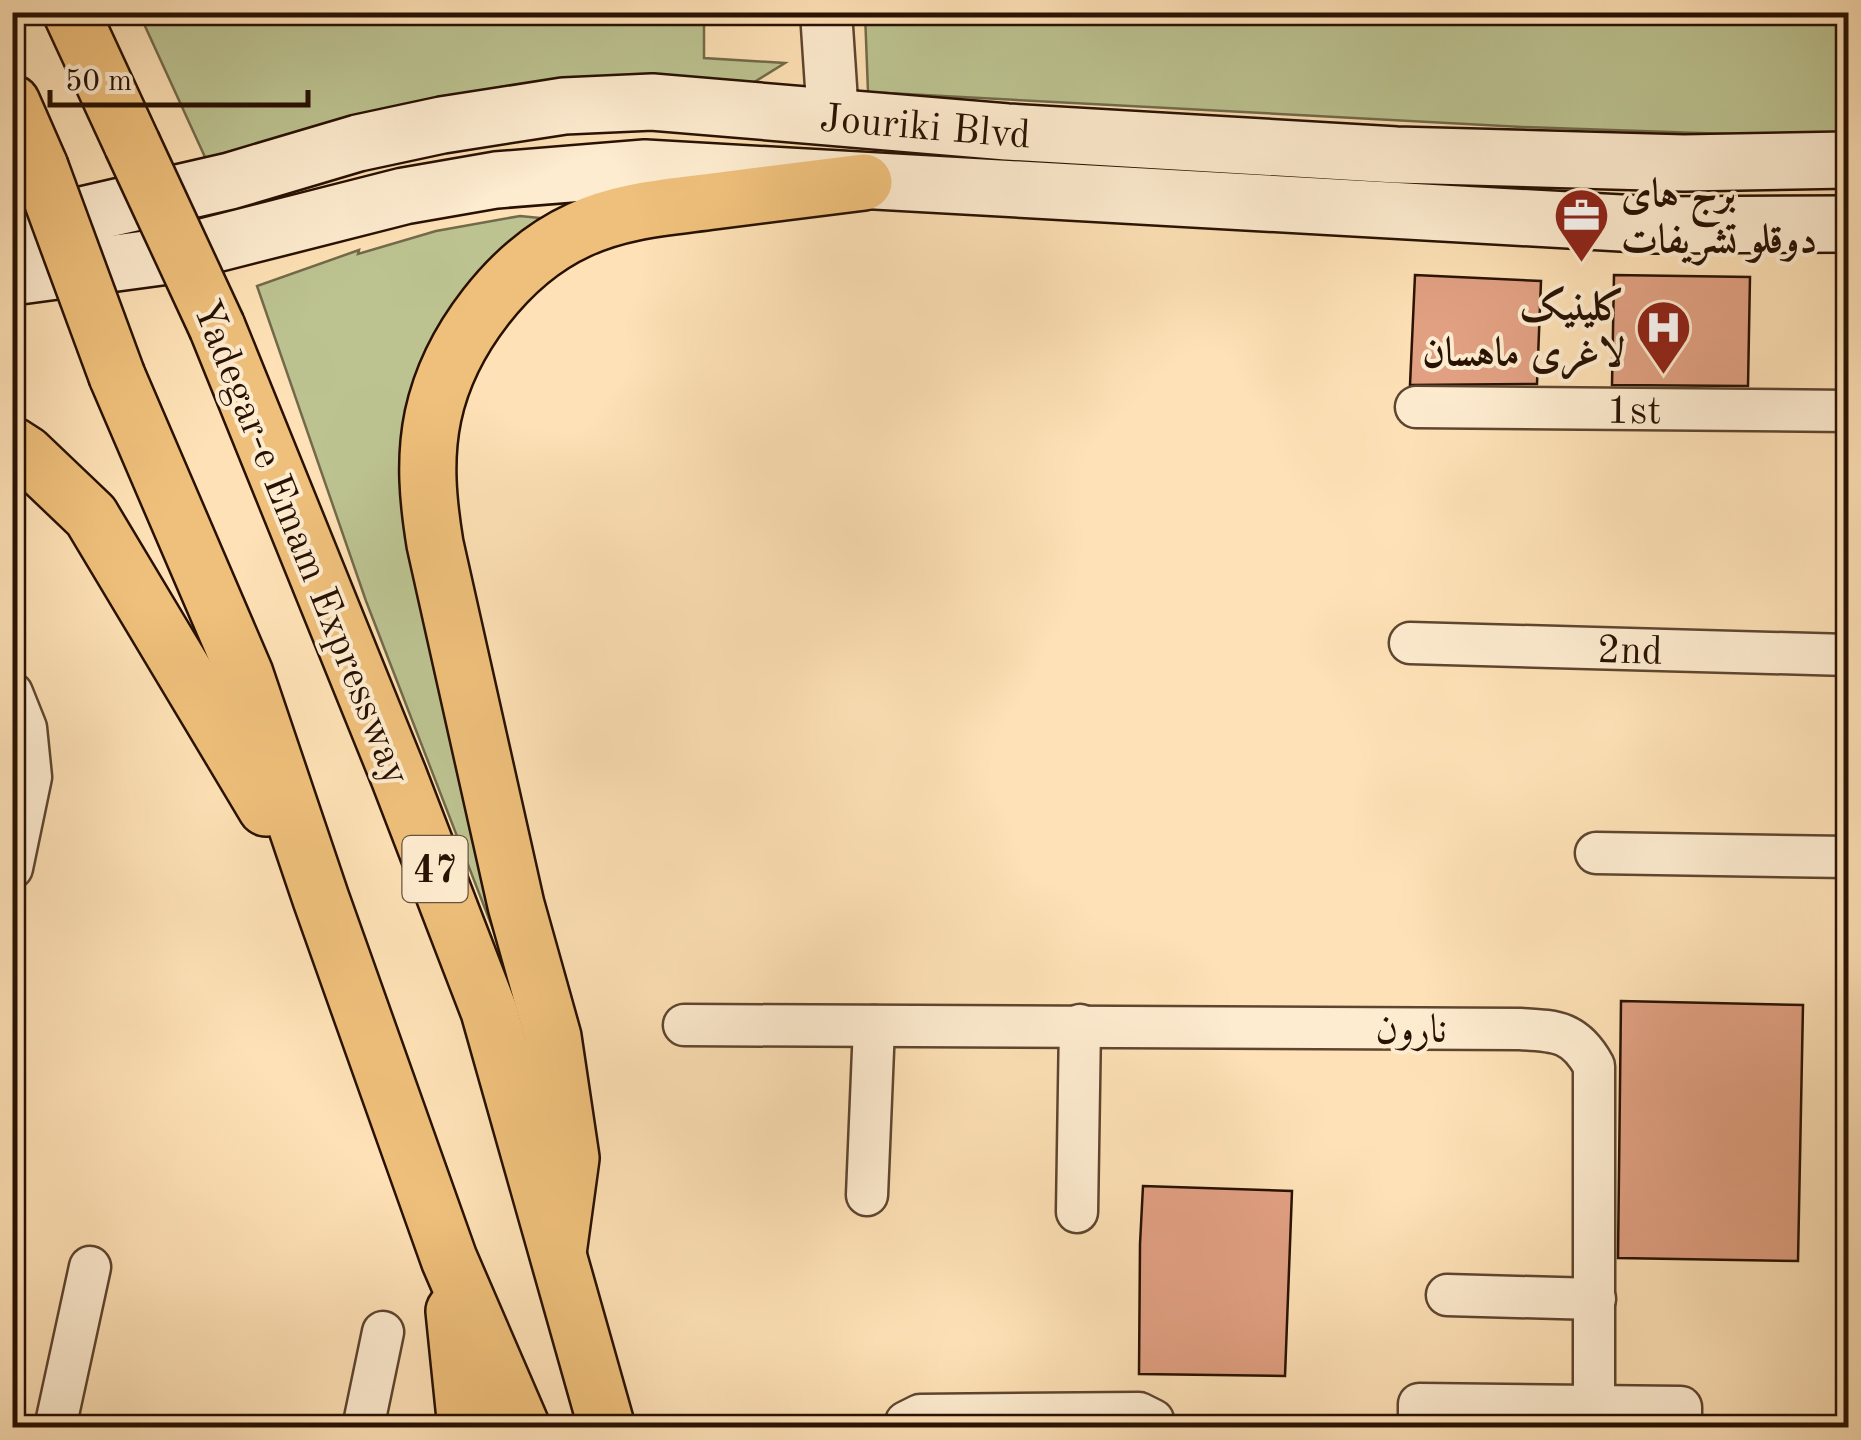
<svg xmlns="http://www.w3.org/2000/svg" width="1861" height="1440" font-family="'Old Standard TT',Amiri,serif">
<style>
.green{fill:#bcc391;stroke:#726a4a;stroke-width:2.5}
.building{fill:#e1a082;stroke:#281102;stroke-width:2.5}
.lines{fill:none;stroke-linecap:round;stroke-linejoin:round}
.minor-casing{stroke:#5e452f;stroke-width:45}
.tertiary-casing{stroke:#5e452f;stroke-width:55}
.secondary-casing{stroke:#281102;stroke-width:60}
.trunk-casing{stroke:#281102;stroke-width:60}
.minor{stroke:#feecd0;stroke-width:40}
.tertiary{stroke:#feecd0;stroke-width:50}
.secondary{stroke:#feecd0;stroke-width:55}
.trunk{stroke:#efc07b;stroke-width:55}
.trunk-bridge-casing{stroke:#281102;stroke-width:60;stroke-linecap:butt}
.trunk-bridge{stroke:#efc07b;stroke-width:55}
.labels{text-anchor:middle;stroke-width:8;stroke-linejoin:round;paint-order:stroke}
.shield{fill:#feecd0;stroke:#685340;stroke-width:2.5}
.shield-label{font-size:38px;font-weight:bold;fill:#281102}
.street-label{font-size:40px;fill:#281102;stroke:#feecd0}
.poi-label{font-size:40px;font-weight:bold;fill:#281102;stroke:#feecd0;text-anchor:start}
</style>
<rect width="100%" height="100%" fill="#fee1b6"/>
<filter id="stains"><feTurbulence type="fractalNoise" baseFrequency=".002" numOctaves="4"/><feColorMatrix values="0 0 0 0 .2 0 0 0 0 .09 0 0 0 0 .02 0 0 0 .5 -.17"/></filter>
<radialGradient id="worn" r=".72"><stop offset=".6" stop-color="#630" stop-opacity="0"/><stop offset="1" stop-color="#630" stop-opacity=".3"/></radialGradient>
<g class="green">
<path d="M139,13h565v45l81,5 -37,23 -177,-7 -65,7 -77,15 -219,67z"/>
<path d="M865,13h983v125l-326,-11 -654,-35z"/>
<path d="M520,216l20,2 -61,65 -46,82 99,665 -166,-429 -109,-315 102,-36 -1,4 78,-23z"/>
</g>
<g class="building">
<path d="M1415,275l126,6 -4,103 -127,1z"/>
<path d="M1614,275l136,2 -2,109 -136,-1z"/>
<path d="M1621,1001l182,4 -5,256 -180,-3z"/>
<path d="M1143,1186l149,5 -7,185 -146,-2 1,-130z"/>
</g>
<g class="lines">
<defs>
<g id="minor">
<path id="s1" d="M1416,407l432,4"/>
<path id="s2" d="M1410,643l438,12"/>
<path d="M12,693l14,35 5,49 -19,91"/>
<path d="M1596,853l252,4"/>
<path d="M684,1025l836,4c36,2 55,2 74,37v340"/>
<path d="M867,1195l7,-169"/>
<path d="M1077,1212l3,-187"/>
<path d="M1447,1295l148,4"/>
<path d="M55,1428l35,-161"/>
<path d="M363,1428l20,-96"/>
<path d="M904,1428l2,-6 14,-7 219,-2 14,7 2,8"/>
<path d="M1419,1428v-24l262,3v21"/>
</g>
<path id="tertiary" d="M826,12l7,105"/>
<g id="secondary">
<path id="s3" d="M12,226l70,-11 148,-34 128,-38 84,-18 122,-19 88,-4 355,30 389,23 288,8 164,-3"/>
<path d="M12,277l156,-21 236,-60 92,-16 149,-12 1011,57 192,-1"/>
</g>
<g id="trunk">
<path d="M71,12l61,132"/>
<path d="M12,103l28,64"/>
<path d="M217,327l182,450 90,234 118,417"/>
<path d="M117,376l128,298 76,225 128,360 73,169"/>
<path d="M12,445l14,9 65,62 175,292"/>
<path d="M558,1253l13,-95 -18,-121 -37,-132 -81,-361c-7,-43 -11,-85 -2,-128 16,-75 76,-154 146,-186 42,-20 89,-23 134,-29 51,-6 101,-13 151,-19"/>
<path d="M454,1311l12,117"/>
</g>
</defs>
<use href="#minor" class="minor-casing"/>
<use href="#tertiary" class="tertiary-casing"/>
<use href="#secondary" class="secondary-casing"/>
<use href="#trunk" class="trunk-casing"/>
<use href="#minor" class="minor"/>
<use href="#tertiary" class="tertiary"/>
<use href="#secondary" class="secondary"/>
<use href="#trunk" class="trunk"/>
<defs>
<g id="trunk-bridge">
<path d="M132,144l85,183"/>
<path d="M40,167l77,209"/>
</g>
</defs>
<use href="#trunk-bridge" class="trunk-bridge-casing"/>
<use href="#trunk-bridge" class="trunk-bridge"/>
</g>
<defs>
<symbol id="office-pin" viewBox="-11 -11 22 30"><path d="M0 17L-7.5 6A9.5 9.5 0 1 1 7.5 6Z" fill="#8f2418" stroke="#feecd0"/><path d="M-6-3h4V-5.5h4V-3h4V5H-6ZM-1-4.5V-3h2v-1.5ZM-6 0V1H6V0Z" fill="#fff"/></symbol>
<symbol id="hospital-pin" viewBox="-11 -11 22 30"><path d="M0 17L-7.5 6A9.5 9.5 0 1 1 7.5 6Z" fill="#8f2418" stroke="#feecd0"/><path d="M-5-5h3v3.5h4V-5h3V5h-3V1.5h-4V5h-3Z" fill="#fff"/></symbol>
</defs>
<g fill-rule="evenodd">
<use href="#office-pin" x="1550" y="184" width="63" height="86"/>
<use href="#hospital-pin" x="1632" y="296" width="63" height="86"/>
</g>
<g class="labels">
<rect class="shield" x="402.5" y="836" width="65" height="66" rx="8"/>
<g class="shield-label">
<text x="435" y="882">47</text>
</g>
<g class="street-label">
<text dy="14" stroke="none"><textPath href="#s3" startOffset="928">Jouriki Blvd</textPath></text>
<text dy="14" stroke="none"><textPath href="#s1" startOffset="218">1st</textPath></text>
<text transform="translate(303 542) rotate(68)" y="14">Yadegar-e Emam Expressway</text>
<text dy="14" stroke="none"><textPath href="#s2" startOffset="220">2nd</textPath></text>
<text x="1411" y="1042">نارون</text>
</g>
<g class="poi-label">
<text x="1621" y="206">برج های<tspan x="1621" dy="46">دوقلو تشریفات</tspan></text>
<text x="1625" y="319" text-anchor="end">کلینیک<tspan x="1625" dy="46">لاغری ماهسان</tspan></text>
</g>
</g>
<rect width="1861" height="1440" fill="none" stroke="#fee1b6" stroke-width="50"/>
<rect x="15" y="15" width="1831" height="1410" fill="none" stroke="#281102" stroke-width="5"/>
<rect x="25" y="25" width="1811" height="1390" fill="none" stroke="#281102" stroke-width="2.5"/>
<path d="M50 90v15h258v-15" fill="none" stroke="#281102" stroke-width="5"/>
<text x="65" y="90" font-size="30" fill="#281102" stroke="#feecd0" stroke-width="8" paint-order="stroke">50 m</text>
<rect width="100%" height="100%" filter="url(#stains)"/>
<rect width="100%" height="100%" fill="url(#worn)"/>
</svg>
